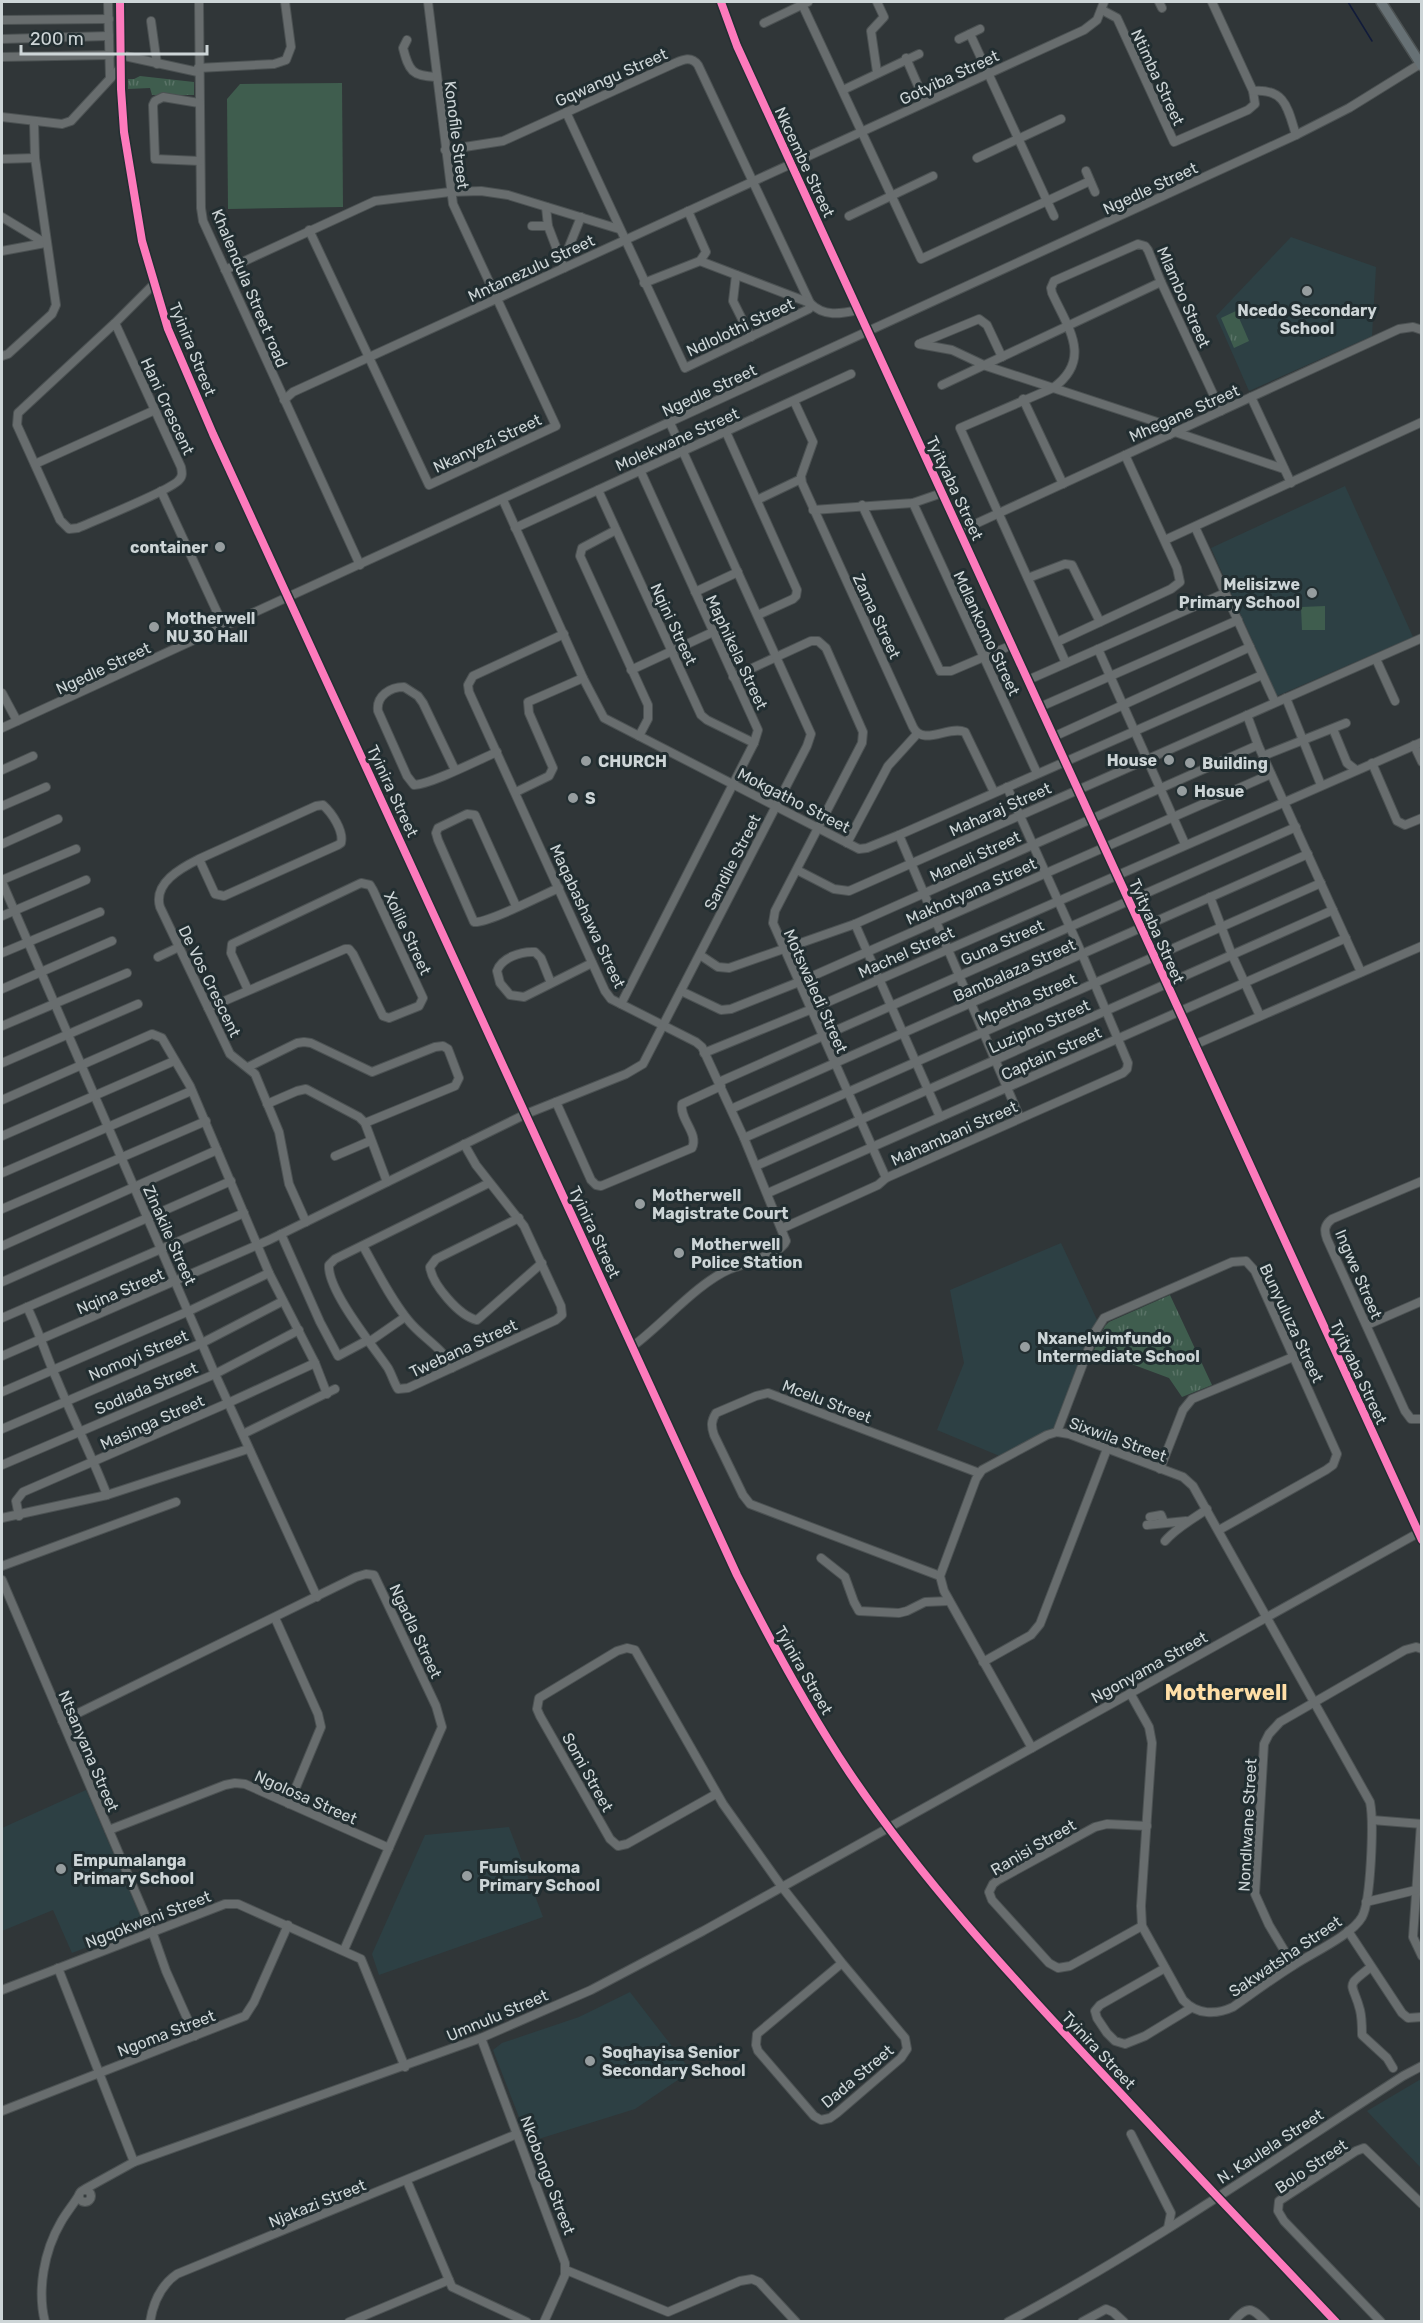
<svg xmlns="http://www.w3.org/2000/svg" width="1423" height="2323" font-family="Rubik,sans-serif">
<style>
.built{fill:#2d4044}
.grass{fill:url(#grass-tufts)}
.garden{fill:#3f5d4e}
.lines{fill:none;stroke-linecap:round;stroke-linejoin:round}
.stream{stroke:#111b3a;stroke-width:1.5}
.minor-casing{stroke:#4c5253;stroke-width:10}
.major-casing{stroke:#4c5253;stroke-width:12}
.minor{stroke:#686d6e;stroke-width:8}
.major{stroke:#677175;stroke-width:9}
.cycleway-casing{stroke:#222e31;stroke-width:11}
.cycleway{stroke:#fd7abc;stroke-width:8}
.poi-dot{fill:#969d9f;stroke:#222e31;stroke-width:2}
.labels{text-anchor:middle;stroke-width:6;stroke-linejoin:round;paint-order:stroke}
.street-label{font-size:16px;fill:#cdd5d7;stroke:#222e31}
.poi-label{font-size:16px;font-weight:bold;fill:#cdd5d7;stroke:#222e31;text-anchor:start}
.district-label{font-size:22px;font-weight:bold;fill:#fedea6;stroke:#222e31}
</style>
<defs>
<pattern id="grass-tufts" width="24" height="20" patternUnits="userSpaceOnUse" patternTransform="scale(1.5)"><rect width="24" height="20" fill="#3f5d4e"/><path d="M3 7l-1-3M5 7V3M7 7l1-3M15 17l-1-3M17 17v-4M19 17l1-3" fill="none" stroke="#5a7367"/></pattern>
</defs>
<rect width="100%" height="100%" fill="#303638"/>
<g class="built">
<path d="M1291,237l85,30 -4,69 -123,55 -33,-75z"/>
<path d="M1345,486l68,151 -136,59 -66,-148z"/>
<path d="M1061,1243l38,81 -42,108 -55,25 -65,-27 27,-67 -14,-73z"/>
<path d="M86,1790l58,135 -72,28 -19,-43 -51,21v-103z"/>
<path d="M509,1827l34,90 -164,58 -7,-21 53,-119z"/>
<path d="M630,1992l61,79 -56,38 -106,33 -2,-4 5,-3 -2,-7 -6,2 -31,-80 9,-7 77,-26z"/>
<path d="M1421,2079v89l-54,-57z"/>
</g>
<g class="grass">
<path d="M140,76l54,6v13h-42l-2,-7 -22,1v-10h6z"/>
<path d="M1236,311l13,30 -15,7 -13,-30z"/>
<path d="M1170,1295l42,90 -30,12 -13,-19 -75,-28 11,-24 4,-4z"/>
</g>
<g class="garden">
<path d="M342,83l1,124 -115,2 -1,-110 13,-15z"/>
<path d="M1325,606v24h-23l-1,-23z"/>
</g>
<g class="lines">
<path class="stream" d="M1348,2l24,39"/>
<defs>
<g id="minor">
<path d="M108,2l2,76"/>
<path d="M120,2l1,87 3,43 18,109 26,88 45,105 524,1141c34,67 70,134 112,197 72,107 160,202 248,296 79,85 159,170 239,254"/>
<path d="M199,2l2,206 2,13 157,344"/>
<path d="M721,2l16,44 685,1494"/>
<path d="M801,2l120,257 126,-58 -77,-167"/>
<path d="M877,2l7,15 -13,14 6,41"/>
<path d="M1159,2l3,6"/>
<path d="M1102,10l15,8 57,124 74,-32 7,-6 -2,-13 -41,-89"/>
<path d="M2,20l107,-1"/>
<path d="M151,21l6,43"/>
<path d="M764,23l44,-21"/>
<path d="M2,39l107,-3"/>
<path d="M959,39l21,-10"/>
<path d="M407,40l-4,8c6,23 9,28 33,29"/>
<path d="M120,55l78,17"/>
<path d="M2,57l108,-2"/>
<path d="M906,58l19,44"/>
<path d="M198,68l76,-4 12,-4 5,-13 -6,-45"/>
<path d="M843,90l76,-36"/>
<path d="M1253,91c33,-3 35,19 43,44"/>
<path d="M199,103l-36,-6 -8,4 -2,4 2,54 45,2"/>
<path d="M2,117l60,7 9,-3 49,-53"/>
<path d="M445,150l58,-9 170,-77c9,-4 18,-9 25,1l112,238 -1,6 -124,59 -119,-256"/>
<path d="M977,158l84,-39"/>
<path d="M2,159l33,-1"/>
<path d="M1086,171l9,21"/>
<path d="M546,207l2,19 16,42"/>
<path d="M688,211l18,41 -6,9"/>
<path d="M849,216l84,-40"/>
<path d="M1054,216l-7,-15 43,-20"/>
<path d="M2,217l43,26"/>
<path d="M532,226h16"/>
<path d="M309,230l120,255 127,-59 -103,-222 -25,-202"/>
<path d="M2,251l43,-8"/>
<path d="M560,258l8,-9 13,-32"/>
<path d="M225,270l150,-69 75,-9 31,-1 27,4 111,34"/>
<path d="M736,275l-3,26 18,36"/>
<path d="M644,283l56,-22 110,42c14,14 30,11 48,7"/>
<path d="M115,323l66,144c1,5 2,9 -2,13 -6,9 -85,41 -101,48l-9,1 -9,-9 -43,-95 1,-12 97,-90 39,-39"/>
<path d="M921,343l58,-24 8,6 15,32"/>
<path d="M919,344l33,6 34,16 177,58 6,11"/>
<path d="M2,356l6,-2 44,-40 4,-9 -21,-147 -1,-36"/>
<path d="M942,385l219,-103"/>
<path d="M1251,397l40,86"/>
<path d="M1023,399l40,85"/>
<path d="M284,400l9,-8 791,-362 13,-10 7,-18"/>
<path d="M794,401l19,41 -12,34 1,7 111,244c10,20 36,-2 52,5l29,60"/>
<path d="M726,432l71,158 -1,6 -3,3 -35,16"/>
<path d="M1175,432l109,37"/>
<path d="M35,464l120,-54"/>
<path d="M598,490l103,225 6,5 47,23"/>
<path d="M161,491l63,136"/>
<path d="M503,500l80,178 21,40 255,131 8,-1 32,-13 363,-160"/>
<path d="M757,500l44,-21"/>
<path d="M913,503l124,270"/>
<path d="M862,505l78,166h11l61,-26"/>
<path d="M813,510l100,-7 29,-10"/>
<path d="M1195,527l80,175"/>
<path d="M515,528l336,-154"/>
<path d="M616,530l-34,18 -2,8 68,149v14l-9,17"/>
<path d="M960,531l439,-202 14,-2 9,3"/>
<path d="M1165,540l257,-118"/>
<path d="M1028,578l37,-14 7,1 28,57"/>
<path d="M695,592l43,-20"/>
<path d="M564,634l-91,42 -5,9 1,7 136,299 6,8 85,43 6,5 42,91 42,103c-4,13 -43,23 -56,28 -34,15 -66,54 -97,77"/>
<path d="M1057,642l114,-53 9,-7 -3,-14 -52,-113"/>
<path d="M1098,649l87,195"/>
<path d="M1376,659l19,42"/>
<path d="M1066,663l-106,-235 93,-40c40,-29 15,-60 -1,-95l-1,-5 3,-7 84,-37 7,2 3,4 13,32 60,129"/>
<path d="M631,670l82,-38"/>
<path d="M733,677l78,-36h7l8,7 37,84 -1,11 -87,168 -2,12 113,255"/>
<path d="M1028,680l197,-87"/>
<path d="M2,693l15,28"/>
<path d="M1286,698l35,87"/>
<path d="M1040,707l198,-87"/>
<path d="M1247,715l11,30 103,227"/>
<path d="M2,728l1294,-593 53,-27 71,-44"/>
<path d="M1333,729l14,34 9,7"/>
<path d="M1053,737l197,-90"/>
<path d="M1414,745l8,17"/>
<path d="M1263,756l83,-33"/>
<path d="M1372,763l25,58 8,4 17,-7"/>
<path d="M2,770l31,-14"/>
<path d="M455,770l-32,-67 -5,-7 -14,-9c-14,0 -28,9 -26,24l29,65 7,9c18,-1 64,-25 83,-33"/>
<path d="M516,792l33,-16 4,-8 -24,-55 -1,-11 55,-24"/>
<path d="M2,806l44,-19"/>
<path d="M899,835l121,283"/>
<path d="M847,843l41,-77 29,-32"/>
<path d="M2,844l56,-25"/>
<path d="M199,859l16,35 9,2 114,-51 3,-2c3,-12 -9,-30 -18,-38l-7,1 -117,53c-18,9 -46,24 -39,48l70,147 25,20 24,58 10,52 17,38"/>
<path d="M797,870l37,19 15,2 573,-253"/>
<path d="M2,880l74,-31"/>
<path d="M2,882l213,492 102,223"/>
<path d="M1210,897l22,58 28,61"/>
<path d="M516,906l-41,-91 -8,-1 -29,14 -2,5 2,7 36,82c13,2 70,-28 85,-34"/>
<path d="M2,916l84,-36"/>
<path d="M855,924l85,193"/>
<path d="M2,953l98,-41"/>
<path d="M700,955l18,12 11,1 126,-44 403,-179"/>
<path d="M158,957l21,-10"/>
<path d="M551,983l-10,-25 -6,-6c-14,-1 -34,6 -38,19l3,12 10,12 14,2 68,-34"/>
<path d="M2,989l110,-48"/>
<path d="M681,991l40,19 10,-1 68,-27 472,-208"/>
<path d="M621,1004l133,-261 4,-13 -118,-260"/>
<path d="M208,1008l137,-59h4l4,5 30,62 6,2 30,-12 4,-8 -50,-108 -3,-5 -9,-2 -129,61 -1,9 17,37"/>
<path d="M2,1026l125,-53"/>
<path d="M1194,1045l228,-99"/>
<path d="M704,1053l108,-44 610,-267"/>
<path d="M2,1063l136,-59"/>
<path d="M248,1067l49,-24 7,-1 7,1 61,29 63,-25 8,-1 5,3 11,29 -4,8 -90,37"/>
<path d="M719,1082l577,-255"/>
<path d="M2,1100l150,-66 10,4 28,48 79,187 46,90 12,31"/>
<path d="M556,1102l35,78 5,5 5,1 91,-38c7,-15 -13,-29 -10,-44l39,-18"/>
<path d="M267,1104l30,-13 9,-2 53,28 6,6 22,59"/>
<path d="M731,1109l577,-255"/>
<path d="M2,1136l172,-75"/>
<path d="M744,1138l577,-255"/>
<path d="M464,1144l12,21 48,61 37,80 1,9 -6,5 -148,68 -10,1c-4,-6 -6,-14 -10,-21 -15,-22 -61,-78 -59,-103l6,-6 154,-76"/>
<path d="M335,1156l35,-15"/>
<path d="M756,1166l577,-256"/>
<path d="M2,1173l189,-82"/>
<path d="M1422,1181l-90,38c-8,6 -8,12 -5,20l78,172 6,8h11"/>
<path d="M768,1193l578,-255"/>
<path d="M2,1209l204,-88"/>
<path d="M519,1218l-83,41 -6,8c2,17 29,49 47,53l65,-57"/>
<path d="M783,1228l95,-43 8,-7 237,-105 4,-4 1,-6 -46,-109 -75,-167"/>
<path d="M281,1234l39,88 18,34 30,-16"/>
<path d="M2,1246l215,-96"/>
<path d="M363,1246c14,25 27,52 45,74 15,19 34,26 44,48"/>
<path d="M2,1282l229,-101"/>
<path d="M27,1307c12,24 19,49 30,73 16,39 35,76 50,115"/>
<path d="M2,1318l242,-105"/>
<path d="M1367,1325l55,-24"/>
<path d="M369,1342l36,-25"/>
<path d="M2,1356l267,-116 257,-126 100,-40 17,-10 164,-318 4,-12 -141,-311"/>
<path d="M2,1392l187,-81 80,-38"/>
<path d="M2,1429l200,-86 81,-42"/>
<path d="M1057,1432l38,-100 9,-14 128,-56 14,-1 9,10 82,183 -4,11 -7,5 -107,60"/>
<path d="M243,1434l92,-45"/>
<path d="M2,1465l213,-91 84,-44"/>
<path d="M1160,1469l23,-59 9,-11 101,-42"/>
<path d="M19,1516l-3,-15 7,-9 205,-89 87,-40"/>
<path d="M1150,1517l11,-2 3,7"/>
<path d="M2,1518l105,-23 141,-46"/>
<path d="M1147,1525l39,-4"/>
<path d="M1165,1541c12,-14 27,-21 42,-32"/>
<path d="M821,1558l24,19 9,25 5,9 40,2 8,-2 18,-9 24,-1"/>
<path d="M2,1566l174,-64"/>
<path d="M940,1576l-190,-72 -7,-9 -29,-60c-3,-9 -3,-14 2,-22l40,-17 12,-3 211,80"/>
<path d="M2,1580l150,351 14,40 29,65"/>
<path d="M275,1618l43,96 3,13 -32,77"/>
<path d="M983,1662l48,-27 9,-11 67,-175"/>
<path d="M62,1721l294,-144 10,-3 8,1 62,131 6,21 -98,223"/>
<path d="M1032,1748l-88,-157 -4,-15 36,-97 6,-9 65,-35 10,-3 12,2 114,43 10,9 177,316c4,19 1,99 -8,115 -10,18 -50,36 -68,48 -21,13 -41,28 -61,42 -17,8 -36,8 -50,-7l-41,-74 -1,-20 11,-163 -3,-16 -19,-34"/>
<path d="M716,1794l-89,50 -9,2 -8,-7 -70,-123 -3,-7 2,-11 78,-47 10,-3 8,2 88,154 59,83 60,76 63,75 2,11 -6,9 -64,55 -7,5 -9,2 -7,-4 -56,-65 -2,-6 1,-11 85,-71"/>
<path d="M1372,1820l50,4"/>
<path d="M1421,1824l-8,113 9,19"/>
<path d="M109,1830l116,-45 10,-2 10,1 144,64"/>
<path d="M1366,1902l50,-12"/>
<path d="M1142,1926l-72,40 -12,2 -9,-5 -57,-63 -3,-8 4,-8 5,-4 97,-53 12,-3 40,2"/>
<path d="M1348,1931l54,82 6,5 14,-1"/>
<path d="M1293,1965l-24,-40 -14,-31 9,-150 5,-10 11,-12 125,-72 11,-3 6,2"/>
<path d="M1371,1967c-28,21 -18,15 -11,43 2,8 2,17 2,25l25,23 6,10"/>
<path d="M58,1968l76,194"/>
<path d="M1165,1968l-65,37 -5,6 2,7 10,15 8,8 10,3 20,-8 46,-28"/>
<path d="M2,1990l223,-86h13l123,55 44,108"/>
<path d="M481,2038l84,225v12l-21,47"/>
<path d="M2,2111l243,-95 9,-14 34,-77"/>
<path d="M1131,2134l40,79 -3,15"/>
<path d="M407,2181l45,106 75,35"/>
<path d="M85,2189l49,-27 347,-124 110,-48 112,-59 717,-399"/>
<circle cx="85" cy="2196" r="6"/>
<path d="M566,2270l102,42 72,-31 12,-2 7,3 37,40"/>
<path d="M45,2322c-8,-32 -1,-71 16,-100 5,-9 12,-17 18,-27"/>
<path d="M150,2322c3,-19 11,-37 27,-48l340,-140"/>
<path d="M349,2322l100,-42"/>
<path d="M1008,2322c137,-73 265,-162 395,-246l19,-10"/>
<path d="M1082,2322l24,-13 7,3 11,10"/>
<path d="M1233,2322c15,-17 18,-15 33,0"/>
<path d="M1381,2322l-97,-101 -6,-10 1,-10 77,-50 8,-3 58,56"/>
</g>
<path id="major" d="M1381,2l41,64"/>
</defs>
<use href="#minor" class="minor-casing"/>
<use href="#major" class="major-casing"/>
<use href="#minor" class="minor"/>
<use href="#major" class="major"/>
<defs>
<g id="cycleway">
<path d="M120,2l1,87 3,43 18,109 26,88 45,105 524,1141c34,67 70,134 112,197 72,107 160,202 248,296 79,85 159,170 239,254"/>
<path d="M721,2l16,44 685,1494"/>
</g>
</defs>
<use href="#cycleway" class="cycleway-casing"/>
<use href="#cycleway" class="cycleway"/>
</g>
<g class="poi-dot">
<circle cx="1307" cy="291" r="6"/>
<circle cx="220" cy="547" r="6"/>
<circle cx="1312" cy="593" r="6"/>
<circle cx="154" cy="627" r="6"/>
<circle cx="1169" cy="760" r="6"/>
<circle cx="586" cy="761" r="6"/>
<circle cx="1190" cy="763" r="6"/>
<circle cx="1182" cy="791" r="6"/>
<circle cx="573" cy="798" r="6"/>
<circle cx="640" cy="1204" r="6"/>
<circle cx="679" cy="1253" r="6"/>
<circle cx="1025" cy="1347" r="6"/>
<circle cx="61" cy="1869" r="6"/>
<circle cx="467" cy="1876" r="6"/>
<circle cx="590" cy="2061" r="6"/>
</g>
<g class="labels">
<g class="street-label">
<text transform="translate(611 77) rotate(-24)" y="6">Gqwangu Street</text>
<text transform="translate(949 77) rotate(-25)" y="6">Gotyiba Street</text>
<text transform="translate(1158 77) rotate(65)" y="6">Ntimba Street</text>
<text transform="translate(457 135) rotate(83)" y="6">Konofile Street</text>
<text transform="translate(805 162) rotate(65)" y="6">Nkcembe Street</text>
<text transform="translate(1150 188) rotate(-25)" y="6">Ngedle Street</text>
<text transform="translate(531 268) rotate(-25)" y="6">Mntanezulu Street</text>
<text transform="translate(250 288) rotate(67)" y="6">Khalendula Street road</text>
<text transform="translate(1184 297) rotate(66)" y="6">Mlambo Street</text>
<text transform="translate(740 327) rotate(-25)" y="6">Ndlolothi Street</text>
<text transform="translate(193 349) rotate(68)" y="6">Tyinira Street</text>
<text transform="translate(709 390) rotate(-25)" y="6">Ngedle Street</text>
<text transform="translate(168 406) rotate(65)" y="6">Hani Crescent</text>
<text transform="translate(1184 413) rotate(-24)" y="6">Mhegane Street</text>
<text transform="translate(677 439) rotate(-24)" y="6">Molekwane Street</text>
<text transform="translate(487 443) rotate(-25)" y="6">Nkanyezi Street</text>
<text transform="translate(955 488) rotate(65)" y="6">Tyityaba Street</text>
<text transform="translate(877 616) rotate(65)" y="6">Zama Street</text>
<text transform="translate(674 624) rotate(65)" y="6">Nqini Street</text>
<text transform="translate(987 633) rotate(65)" y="6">Mdlankomo Street</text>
<text transform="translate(737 652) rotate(65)" y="6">Maphikela Street</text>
<text transform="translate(103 668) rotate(-25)" y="6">Ngedle Street</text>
<text transform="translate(393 791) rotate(65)" y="6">Tyinira Street</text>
<text transform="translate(794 800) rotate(27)" y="6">Mokgatho Street</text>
<text transform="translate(1000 809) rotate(-24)" y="6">Maharaj Street</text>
<text transform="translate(975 856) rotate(-25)" y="6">Maneli Street</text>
<text transform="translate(732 862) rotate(-63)" y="6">Sandile Street</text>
<text transform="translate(971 891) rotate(-24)" y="6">Makhotyana Street</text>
<text transform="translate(588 916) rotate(65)" y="6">Maqabashawa Street</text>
<text transform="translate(1157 931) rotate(66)" y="6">Tyityaba Street</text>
<text transform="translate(408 933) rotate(65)" y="6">Xolile Street</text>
<text transform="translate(1002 942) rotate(-24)" y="6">Guna Street</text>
<text transform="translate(906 952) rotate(-24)" y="6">Machel Street</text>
<text transform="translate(1014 970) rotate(-24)" y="6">Bambalaza Street</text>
<text transform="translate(210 981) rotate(64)" y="6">De Vos Crescent</text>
<text transform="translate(816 991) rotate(66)" y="6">Motswaledi Street</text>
<text transform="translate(1027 999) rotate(-24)" y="6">Mpetha Street</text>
<text transform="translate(1039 1026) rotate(-24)" y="6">Luzipho Street</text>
<text transform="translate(1051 1053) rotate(-24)" y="6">Captain Street</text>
<text transform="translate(954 1133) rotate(-24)" y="6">Mahambani Street</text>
<text transform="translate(595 1232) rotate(65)" y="6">Tyinira Street</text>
<text transform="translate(170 1235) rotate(66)" y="6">Zinakile Street</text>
<text transform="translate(1359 1274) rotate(67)" y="6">Ingwe Street</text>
<text transform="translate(120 1291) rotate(-23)" y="6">Nqina Street</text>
<text transform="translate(1292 1323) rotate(65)" y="6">Bunyuluza Street</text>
<text transform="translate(463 1348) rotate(-25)" y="6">Twebana Street</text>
<text transform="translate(138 1355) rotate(-23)" y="6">Nomoyi Street</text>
<text transform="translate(1359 1372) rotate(65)" y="6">Tyityaba Street</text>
<text transform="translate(146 1388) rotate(-23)" y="6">Sodlada Street</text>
<text transform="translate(827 1401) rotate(21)" y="6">Mcelu Street</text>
<text transform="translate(152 1422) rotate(-24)" y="6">Masinga Street</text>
<text transform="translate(1118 1439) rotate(20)" y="6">Sixwila Street</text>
<text transform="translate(416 1631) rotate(65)" y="6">Ngadla Street</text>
<text transform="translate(1149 1667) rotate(-29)" y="6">Ngonyama Street</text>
<text transform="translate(804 1670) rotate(60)" y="6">Tyinira Street</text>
<text transform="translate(89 1751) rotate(67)" y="6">Ntsanyana Street</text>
<text transform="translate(588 1772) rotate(61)" y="6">Somi Street</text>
<text transform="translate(306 1797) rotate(24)" y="6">Ngolosa Street</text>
<text transform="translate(1247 1825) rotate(-87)" y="6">Nondlwane Street</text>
<text transform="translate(1033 1847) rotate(-30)" y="6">Ranisi Street</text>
<text transform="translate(148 1919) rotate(-21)" y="6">Ngqokweni Street</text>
<text transform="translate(1285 1956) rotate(-34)" y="6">Sakwatsha Street</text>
<text transform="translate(497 2015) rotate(-23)" y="6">Umnulu Street</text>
<text transform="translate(166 2033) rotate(-21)" y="6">Ngoma Street</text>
<text transform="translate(1099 2050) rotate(47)" y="6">Tyinira Street</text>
<text transform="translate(857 2076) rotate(-40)" y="6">Dada Street</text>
<text transform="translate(1270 2146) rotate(-33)" y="6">N. Kaulela Street</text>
<text transform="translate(1311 2166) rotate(-34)" y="6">Bolo Street</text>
<text transform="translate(548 2175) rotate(69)" y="6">Nkobongo Street</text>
<text transform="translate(317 2203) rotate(-22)" y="6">Njakazi Street</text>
</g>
<g class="poi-label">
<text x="1307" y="316" text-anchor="middle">Ncedo Secondary<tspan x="1307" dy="18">School</tspan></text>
<text x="208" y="553" text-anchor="end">container</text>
<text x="1300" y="590" text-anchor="end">Melisizwe<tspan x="1300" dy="18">Primary School</tspan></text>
<text x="166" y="624">Motherwell<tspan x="166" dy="18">NU 30 Hall</tspan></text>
<text x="1157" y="766" text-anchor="end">House</text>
<text x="598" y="767">CHURCH</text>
<text x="1202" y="769">Building</text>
<text x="1194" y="797">Hosue</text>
<text x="585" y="804">S</text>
<text x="652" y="1201">Motherwell<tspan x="652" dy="18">Magistrate Court</tspan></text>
<text x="691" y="1250">Motherwell<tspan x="691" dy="18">Police Station</tspan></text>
<text x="1037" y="1344">Nxanelwimfundo<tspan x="1037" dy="18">Intermediate School</tspan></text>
<text x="73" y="1866">Empumalanga<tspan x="73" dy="18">Primary School</tspan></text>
<text x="479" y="1873">Fumisukoma<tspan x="479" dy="18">Primary School</tspan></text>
<text x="602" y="2058">Soqhayisa Senior<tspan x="602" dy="18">Secondary School</tspan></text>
</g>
<g class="district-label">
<text x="1226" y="1700">Motherwell</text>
</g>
</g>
<rect width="1423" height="2323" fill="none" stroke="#cdd5d7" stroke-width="6"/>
<path d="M21 45v9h186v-9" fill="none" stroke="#cdd5d7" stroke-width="3"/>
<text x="30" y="45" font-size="18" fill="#cdd5d7" stroke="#222e31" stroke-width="4.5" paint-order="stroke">200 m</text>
</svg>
